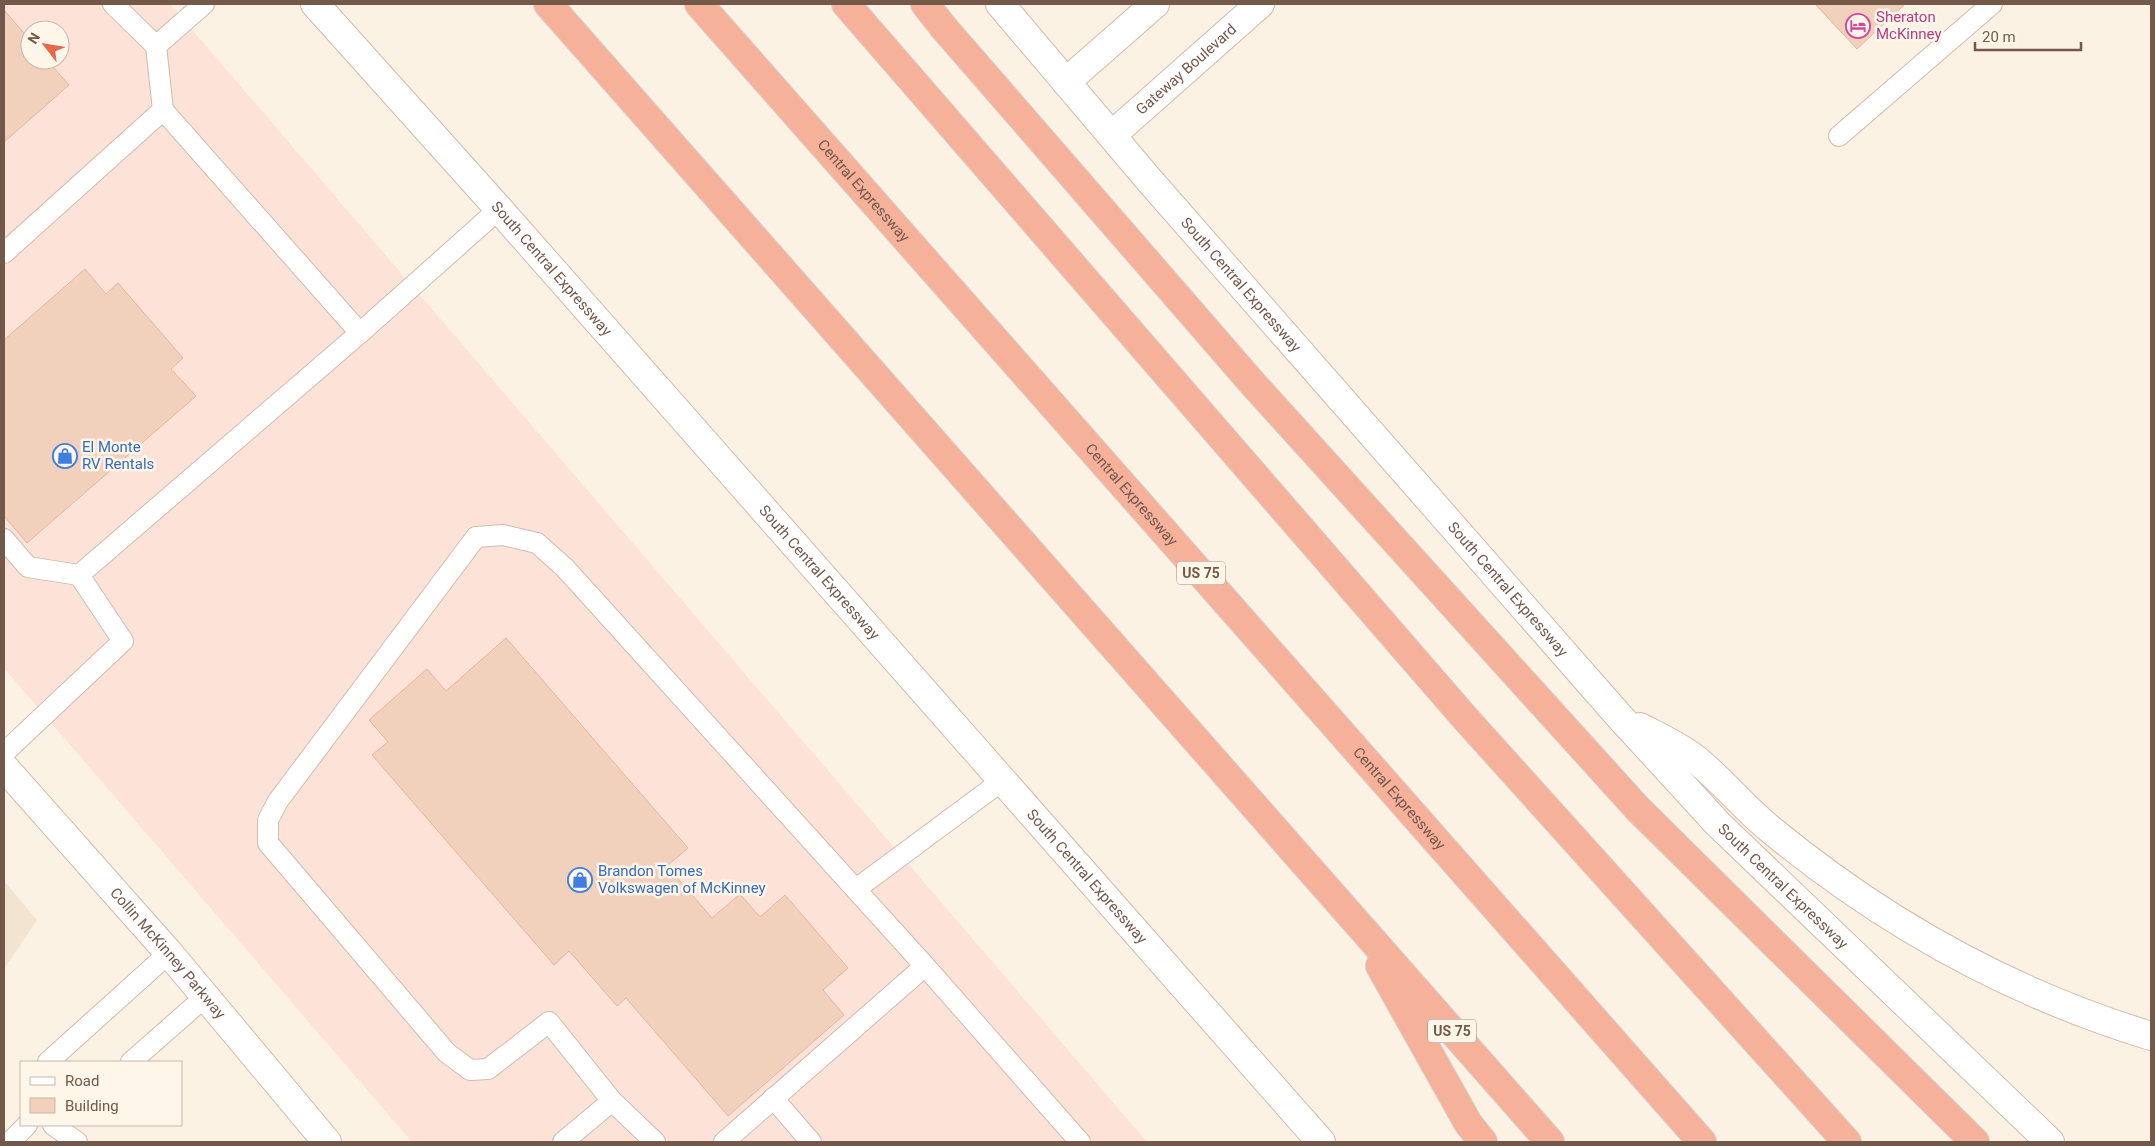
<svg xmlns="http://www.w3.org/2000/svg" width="2155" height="1146" font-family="Roboto,sans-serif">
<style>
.residential{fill:#f3e4d2}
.commercial{fill:#fce2d7;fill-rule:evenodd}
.building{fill:#f1d0bc;stroke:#e4b69c}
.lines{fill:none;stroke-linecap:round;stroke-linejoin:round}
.lane-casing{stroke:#cfbcad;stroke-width:22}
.street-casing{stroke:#cfbcad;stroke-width:30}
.secondary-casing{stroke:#d2bbaa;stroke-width:30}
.highway-casing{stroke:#d8d0cc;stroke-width:30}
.lane{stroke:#fff;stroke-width:20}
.street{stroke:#fff;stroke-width:28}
.secondary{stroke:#fff;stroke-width:28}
.highway{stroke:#f6b19b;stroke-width:28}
.labels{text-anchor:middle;stroke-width:5;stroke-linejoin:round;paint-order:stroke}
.shield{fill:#fff6ea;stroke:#9e877a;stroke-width:1}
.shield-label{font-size:14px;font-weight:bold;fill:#74584a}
.hotel-label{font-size:15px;fill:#b23c85;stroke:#fff6ea;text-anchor:start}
.street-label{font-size:15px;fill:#74584a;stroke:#fff6ea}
.shop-label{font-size:15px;fill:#366cbe;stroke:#fff6ea;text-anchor:start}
</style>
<rect width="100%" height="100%" fill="#fcf2e4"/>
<path class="residential" d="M4,881l33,39 -33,49z"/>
<path class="commercial" d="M4,4h166l977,1138h-735l-408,-474zM30,30h30v30h-30z"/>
<g class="building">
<path d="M1815,4h90l-48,45z"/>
<path d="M4,10l26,30v20h17l22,25 -65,57z"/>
<path d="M85,269l21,25 12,-11 65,75 -12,11 25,27 -169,147 -23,-27v-176z"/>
<path d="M506,638l182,210 -21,18 45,52 28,-24 20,23 25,-22 63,73 -25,22 21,25 -116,101 -102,-118 -9,8 -48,-55 -15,14 -182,-210 16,-13 -19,-22 58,-51 19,22z"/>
</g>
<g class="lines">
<defs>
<g id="lane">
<path d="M113,4l43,42 7,64 197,223 139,-124"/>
<path d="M156,46l48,-42"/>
<path d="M1839,136l153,-132"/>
<path d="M4,253l159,-143"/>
<path d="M4,539l24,28 51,8 281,-242"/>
<path d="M4,753l119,-112 -44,-66"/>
<path d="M856,889l147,-109"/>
<path d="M48,1062l121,-109"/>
<path d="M131,1062l75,-66"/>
<path d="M773,1098l38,44"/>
<path d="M53,1125l24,17"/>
<path d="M10,1142l17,-17"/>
<path d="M563,1142l49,-41"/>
<path d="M655,1142l-43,-41 -63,-79 -61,47 -18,1 -23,-17 -179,-210v-23l10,-19 198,-264 27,-2 34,8 28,25 360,398 155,176"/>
<path d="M724,1142l201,-176"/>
</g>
<g id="street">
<path d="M1066,82l89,-78"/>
<path id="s1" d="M1112,135l148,-131"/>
</g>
<g id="secondary">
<path id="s2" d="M315,4l184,205 822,933"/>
<path id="s3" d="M1000,4l150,177 469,535 99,108 332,318"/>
<path d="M1640,727c17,9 37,18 53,30 27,21 50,50 77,72 114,94 240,164 381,207"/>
<path id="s4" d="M4,767l165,186 158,189"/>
</g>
<g id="highway">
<path d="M548,4l1002,1138"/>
<path id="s5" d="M699,4l1003,1138"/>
<path d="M846,4l619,714 382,424"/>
<path d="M925,4l19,24 310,357 384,424 337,333"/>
<path d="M1380,966l88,157 15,19"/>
</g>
</defs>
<use href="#lane" class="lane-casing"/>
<use href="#street" class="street-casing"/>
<use href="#secondary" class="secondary-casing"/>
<use href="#highway" class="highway-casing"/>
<use href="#lane" class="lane"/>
<use href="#street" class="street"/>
<use href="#secondary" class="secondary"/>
<use href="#highway" class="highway"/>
</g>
<defs>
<symbol id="hotel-ring" viewBox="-11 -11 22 22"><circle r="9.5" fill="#fff6ea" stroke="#d1479c" stroke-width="1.5"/><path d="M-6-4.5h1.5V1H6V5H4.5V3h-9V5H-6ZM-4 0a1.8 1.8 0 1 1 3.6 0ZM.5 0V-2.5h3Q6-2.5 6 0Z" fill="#d1479c"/></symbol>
<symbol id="shop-ring" viewBox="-11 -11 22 22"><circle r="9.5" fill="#fff6ea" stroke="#3f7fe0" stroke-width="1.5"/><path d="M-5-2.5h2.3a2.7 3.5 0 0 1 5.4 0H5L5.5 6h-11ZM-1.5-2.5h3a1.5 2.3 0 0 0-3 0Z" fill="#3f7fe0"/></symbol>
</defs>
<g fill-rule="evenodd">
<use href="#hotel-ring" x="1844" y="12" width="28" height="28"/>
<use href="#shop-ring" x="51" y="442" width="28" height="28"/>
<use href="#shop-ring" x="566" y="866" width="28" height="28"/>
</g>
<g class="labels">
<g class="shield">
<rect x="1177" y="561.5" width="48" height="23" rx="4"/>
<rect x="1428" y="1019.5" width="48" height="23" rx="4"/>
</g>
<g class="shield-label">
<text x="1201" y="578">US 75</text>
<text x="1452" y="1036">US 75</text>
</g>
<g class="hotel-label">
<text x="1876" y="22">Sheraton<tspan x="1876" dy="17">McKinney</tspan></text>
</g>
<g class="street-label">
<text dy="5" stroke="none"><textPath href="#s1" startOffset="99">Gateway Boulevard</textPath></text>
<text dy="5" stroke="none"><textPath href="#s5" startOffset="249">Central Expressway</textPath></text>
<text dy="5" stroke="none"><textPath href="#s2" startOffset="355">South Central Expressway</textPath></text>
<text dy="5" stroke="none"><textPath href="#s3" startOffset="370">South Central Expressway</textPath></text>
<text dy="5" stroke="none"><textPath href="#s5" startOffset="654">Central Expressway</textPath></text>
<text dy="5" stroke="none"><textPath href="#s2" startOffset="760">South Central Expressway</textPath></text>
<text dy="5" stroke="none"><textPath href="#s3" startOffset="775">South Central Expressway</textPath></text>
<text dy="5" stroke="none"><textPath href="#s5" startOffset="1059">Central Expressway</textPath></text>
<text dy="5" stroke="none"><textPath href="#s2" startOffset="1165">South Central Expressway</textPath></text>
<text dy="5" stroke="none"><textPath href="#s3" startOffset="1180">South Central Expressway</textPath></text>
<text dy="5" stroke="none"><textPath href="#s4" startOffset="248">Collin McKinney Parkway</textPath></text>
</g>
<g class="shop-label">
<text x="82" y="452">El Monte<tspan x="82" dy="17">RV Rentals</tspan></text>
<text x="598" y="876">Brandon Tomes<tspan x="598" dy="17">Volkswagen of McKinney</tspan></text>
</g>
</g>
<rect width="2155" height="1146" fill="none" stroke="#74584a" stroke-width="10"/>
<rect x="20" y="1061" width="162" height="65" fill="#fff6ea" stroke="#c7b7aa"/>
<rect x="30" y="1077" width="25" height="8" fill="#ffffff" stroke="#c7b7aa"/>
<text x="65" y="1086" font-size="15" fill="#74584a">Road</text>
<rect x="30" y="1098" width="25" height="15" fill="#f1d0bc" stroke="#c7b7aa"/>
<text x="65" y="1111" font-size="15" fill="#74584a">Building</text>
<g transform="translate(45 45) rotate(301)"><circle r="24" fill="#fff6ea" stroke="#c7b7aa"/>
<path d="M0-4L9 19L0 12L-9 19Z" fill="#e56a4a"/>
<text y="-8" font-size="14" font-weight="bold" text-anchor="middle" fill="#74584a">N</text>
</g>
<path d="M1975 42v8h106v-8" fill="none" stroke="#74584a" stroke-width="2.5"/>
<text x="1982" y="42" font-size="15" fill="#74584a" stroke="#fff6ea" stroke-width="4" paint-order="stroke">20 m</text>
</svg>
